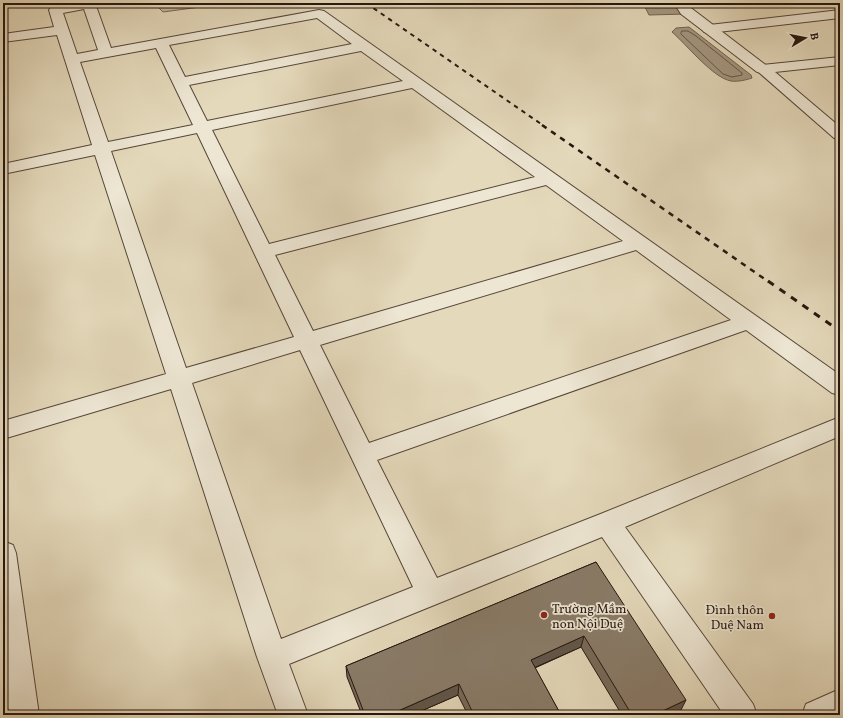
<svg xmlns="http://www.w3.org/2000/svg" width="843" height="718" font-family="Vollkorn,serif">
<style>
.green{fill:#c4b89e;stroke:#766756}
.water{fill:#a49781;stroke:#726353}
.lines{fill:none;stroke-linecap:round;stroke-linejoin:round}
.shore{stroke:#665648;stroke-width:1}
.minor-casing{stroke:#56473a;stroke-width:2}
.tertiary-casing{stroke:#56473a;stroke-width:2}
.minor{fill:#ede6d3;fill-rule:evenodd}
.tertiary{fill:#ede6d3;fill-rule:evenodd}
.rail-far2{stroke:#27160f;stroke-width:2;stroke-dasharray:4.5 4.5;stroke-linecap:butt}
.rail-far1{stroke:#27160f;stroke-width:2.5;stroke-dasharray:5.5 5.5;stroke-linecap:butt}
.rail{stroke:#27160f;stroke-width:3;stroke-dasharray:7 7;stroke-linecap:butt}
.wall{fill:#766a59;stroke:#27160f}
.shaded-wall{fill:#605649;stroke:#27160f}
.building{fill:#897b68;stroke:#27160f}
.poi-dot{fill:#8f2418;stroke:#ede6d3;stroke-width:1.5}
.labels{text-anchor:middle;stroke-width:3.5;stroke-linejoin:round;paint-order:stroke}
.near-poi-label{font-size:13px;fill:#27160f;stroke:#ede6d3;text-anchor:start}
</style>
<rect width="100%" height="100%" fill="#e4d9bb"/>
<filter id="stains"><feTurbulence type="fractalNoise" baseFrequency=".005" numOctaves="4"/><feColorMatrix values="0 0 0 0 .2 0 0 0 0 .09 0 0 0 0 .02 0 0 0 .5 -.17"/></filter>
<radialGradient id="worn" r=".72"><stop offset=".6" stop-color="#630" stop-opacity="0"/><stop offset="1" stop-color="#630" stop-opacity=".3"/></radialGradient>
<path class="green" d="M154,3h76l-67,9z"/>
<g class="water">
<path d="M643,3h38l6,11 -38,1z"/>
<path d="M689,27l62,48 1,3c-6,2 -14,4 -21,3 -18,-3 -45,-37 -59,-49l4,-4z"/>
</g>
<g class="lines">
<path class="shore" d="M682,31h6l8,5 46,37v2l-10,2 -9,-3 -42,-40z"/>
<defs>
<g id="minor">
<path d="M73,3h22l16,45 208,-38 5,1 516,364v20l-8,-2 -86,-63 -369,130 60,118 161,-63 242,-98v19l-215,91 128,177 4,11h-33l-122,-178 -313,127 19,51h-30l-21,-58 -86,-268 -168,50v-18l163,-47 -71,-219 -92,19v-10l89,-19 -35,-110 -54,7v-8l51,-7 -5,-17 2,-3zM84,9l14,41 -21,4 -14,-41zM317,18l35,26 -167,33 -16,-32zM156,48l37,77 -85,17 -28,-80zM361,51l42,30 -196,40 -18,-36zM412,88l123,89 -266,67 -57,-114zM197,133l97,204 -108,31 -75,-217zM546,185l77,56 -310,90 -38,-76zM636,250l95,70 -362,123 -49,-98zM300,350l113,237 -132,52 -89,-256z"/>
<path d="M840,10v8l-131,15 -5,-1 -2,-3 2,-3 5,-1z"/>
<path d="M840,57v8l-65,7 65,55v13l-6,-2 -79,-69 2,-3 5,-1z"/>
<path d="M3,541l10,4 3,8 23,162h-30l-6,-47z"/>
<path d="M840,689v26h-38l4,-11z"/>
</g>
<path id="tertiary" d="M674,3h14l3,5 76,58 2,3 -2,3 -5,1 -5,-1 -76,-58z"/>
</defs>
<use href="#minor" class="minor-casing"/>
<use href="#tertiary" class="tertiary-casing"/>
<use href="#minor" class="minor"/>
<use href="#tertiary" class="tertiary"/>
<path class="rail-far2" d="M366,3l178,123"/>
<path class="rail-far1" d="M542,125l227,157"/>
<path class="rail" d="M768,281l72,50"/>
</g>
<path class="wall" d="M596,562l85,148 -11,5h-48l-41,-68 -46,21 26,47h-93l-10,-20 -46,20h-50l-15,-38 -1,-11z"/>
<g class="shaded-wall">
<path d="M584,636l-3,11 -52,23 2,-10z"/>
<path d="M459,684l-1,11 -46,20h-23z"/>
<path d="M686,700l-5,10 -11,5h-16z"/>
</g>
<path class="building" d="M596,562l90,138 -32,15h-22l-48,-79 -53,24 30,55h-87l-15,-31 -70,31h-24l-19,-49z"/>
<g class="poi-dot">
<circle cx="544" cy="615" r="4"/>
<circle cx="772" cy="616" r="4"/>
</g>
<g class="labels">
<g class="near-poi-label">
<text x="552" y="613">Trường Mầm<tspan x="552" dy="15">non Nội Duệ</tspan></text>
<text x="764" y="614" text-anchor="end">Đình thôn<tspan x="764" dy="15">Duệ Nam</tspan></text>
</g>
</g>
<rect width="843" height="718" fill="none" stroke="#e4d9bb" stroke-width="16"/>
<rect x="4" y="4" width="835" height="710" fill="none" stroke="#27160f" stroke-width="2"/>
<rect x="8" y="8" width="827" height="702" fill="none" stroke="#27160f"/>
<g transform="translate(805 38) rotate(80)" stroke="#ede6d3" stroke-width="3" paint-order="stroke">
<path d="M0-3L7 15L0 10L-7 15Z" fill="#27160f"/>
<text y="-6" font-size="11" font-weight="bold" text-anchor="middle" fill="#27160f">B</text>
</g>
<rect width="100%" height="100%" filter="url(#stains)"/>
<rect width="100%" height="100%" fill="url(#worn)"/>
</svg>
